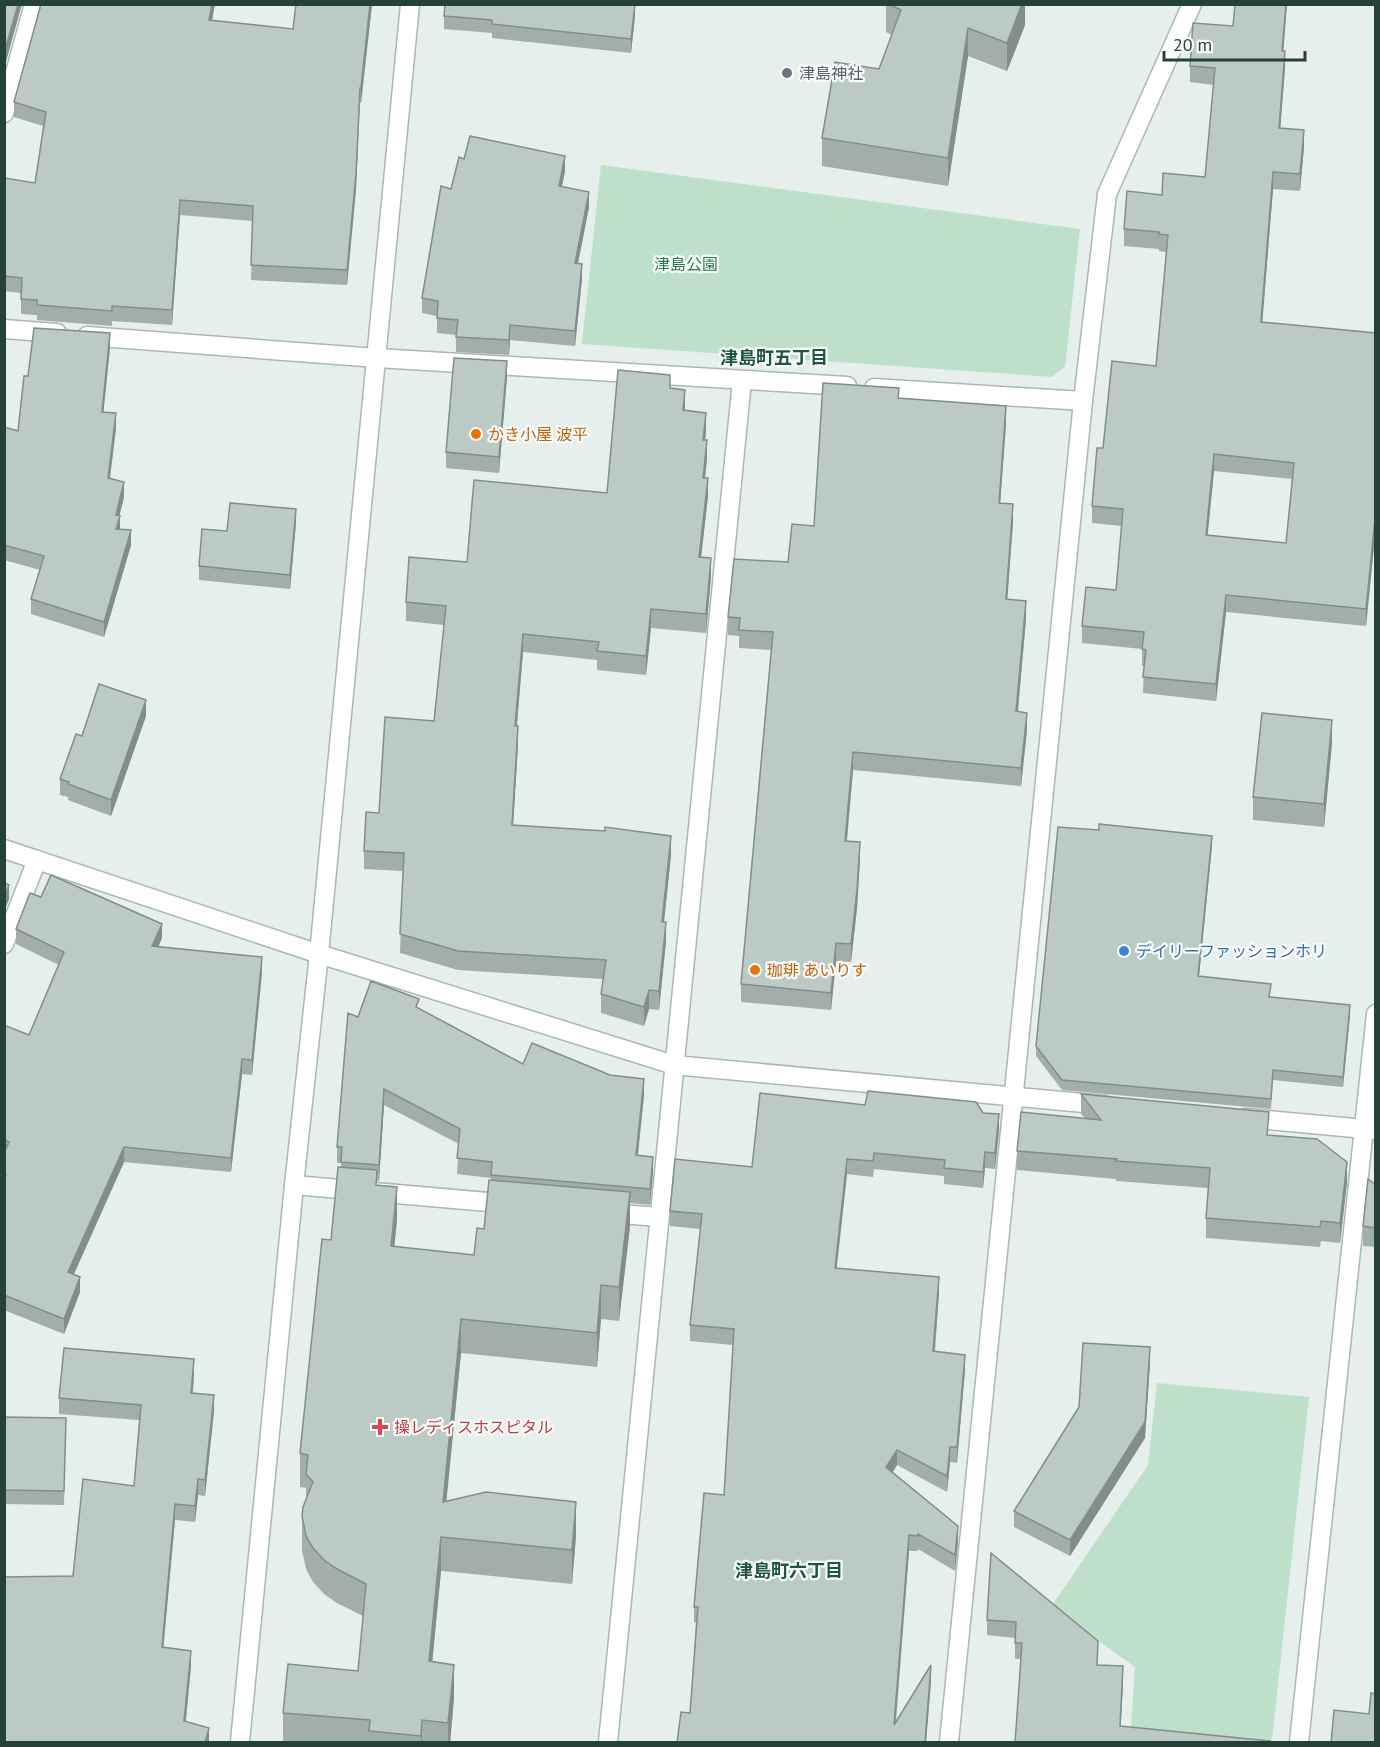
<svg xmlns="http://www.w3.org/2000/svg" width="1380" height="1747" font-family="'PT Sans','Noto Sans JP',sans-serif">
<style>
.green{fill:#bfe0c8}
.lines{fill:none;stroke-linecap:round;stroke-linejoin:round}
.service-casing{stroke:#a8b8b2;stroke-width:21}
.minor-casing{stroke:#a8b8b2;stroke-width:21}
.service{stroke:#fff;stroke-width:18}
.minor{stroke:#fff;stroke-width:18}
.wall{fill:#a1aea9;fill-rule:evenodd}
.shaded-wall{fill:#838d89}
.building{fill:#bbcac4;stroke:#838d89;stroke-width:1.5;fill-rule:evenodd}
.worship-dot{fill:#6b7280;stroke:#f7fbf9;stroke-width:2}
.food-dot{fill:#e8710a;stroke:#f7fbf9;stroke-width:2}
.shop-dot{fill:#3f7fe0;stroke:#f7fbf9;stroke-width:2}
.health-dot{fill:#e0444e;stroke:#f7fbf9;stroke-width:2}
.labels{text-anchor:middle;stroke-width:4.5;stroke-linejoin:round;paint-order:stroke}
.worship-label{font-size:16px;fill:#5b616d;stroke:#f7fbf9;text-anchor:start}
.park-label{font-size:16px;fill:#2d7a4b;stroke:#f7fbf9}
.food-label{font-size:16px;fill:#c56008;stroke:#f7fbf9;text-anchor:start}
.shop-label{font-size:16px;fill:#366cbe;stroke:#f7fbf9;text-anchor:start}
.health-label{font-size:16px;fill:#be3a42;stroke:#f7fbf9;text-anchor:start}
.neighbourhood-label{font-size:18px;font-weight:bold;fill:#1f5548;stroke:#f7fbf9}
</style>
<rect width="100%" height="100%" fill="#e6efeb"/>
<g class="green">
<path d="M601,165l479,64 -15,138 -13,10 -470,-33z"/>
<path d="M1157,1383l152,14 -37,343 -141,-13 4,-60 -84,-60 97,-142z"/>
</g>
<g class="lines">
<defs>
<g id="service">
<path d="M294,1185l217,19"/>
<path d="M607,1213l52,4"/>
</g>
<g id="minor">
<path d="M4,113l30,-109"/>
<path d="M4,329l53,4"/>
<path d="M87,336l290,22 470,28"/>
<path d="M874,388l209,13"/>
<path d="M4,849l315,105 355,111 431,40"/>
<path d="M4,944l33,-84"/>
<path d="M1246,1118l130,12"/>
<path d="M240,1742l54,-557 25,-231 91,-950"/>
<path d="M608,1742l134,-1362"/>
<path d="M949,1742l134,-1341 24,-207 85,-190"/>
<path d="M1299,1742l77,-728"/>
</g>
</defs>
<use href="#service" class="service-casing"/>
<use href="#minor" class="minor-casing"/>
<use href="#service" class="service"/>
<use href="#minor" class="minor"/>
</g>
<g class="wall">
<path d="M41,4h174l-3,17 81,8 3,-25h76l-11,99h-1l-4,86 -9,96 -96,-5 2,-59 -73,-6 -8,110 -60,-4v5l-75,-6v-5l-16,-1v-21l-17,-2v-106l31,-2 8,-57 -29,-9v-15z"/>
<path d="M886,4h139v21l-18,46 -39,-15 -20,130 -126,-20v-28l57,-69 13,-34 -6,-3z"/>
<path d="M1235,4h52l-4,47 2,17 -5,60 24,19 -4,44 -27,-2 -11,133 114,11v193l-10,100 -140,-14 -10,89 -73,-8 1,-27h-2v-17l-60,-6v-17l34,-36 6,-64 -30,-3v-17l11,-58 53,-82 10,-114 -7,-1v-2l-35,-3v-17l38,-34 43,-18 9,-92 -24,-3v-16l43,-40zM1214,471l78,8 -6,64 -79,-8z"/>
<path d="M444,16h191l-4,37 -139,-15v-5l-48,-4z"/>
<path d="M464,159l101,12 -3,15 27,21 -11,56 4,16 -7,67 -65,-6 -1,15 -53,-3v-17l-19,-2v-17l-15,-3v-15l29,-109z"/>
<path d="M110,348l-7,64 13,16 -6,50 14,19 -5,19 1,13 11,16 -27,92 -73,-23v-15l9,-29 -36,-10v-133l14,4 10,-55z"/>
<path d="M507,377l-8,96 -53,-5v-16z"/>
<path d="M670,388l15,23 21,21 -1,8 2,19 -2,19 3,18 -7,61 10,19 -5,57 -55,-5 -5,47 -49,-5v-10l-74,-8 -6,74 1,19 -5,80 158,30 -7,67 2,19 -7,69 -10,-1 -5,17 -43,-13v-19l2,-15 -145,-9 -58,-17 3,-82 -39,-2v-18l15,-38 55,-92 10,-96 -38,-4v-19l61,-40 140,-69z"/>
<path d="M899,398l107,26 -6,79 13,19 -6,77 19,20 -8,93 9,18 -6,56 -168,-16 -6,71 13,19 -3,48 -6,54 -15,-1 -5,49 -90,-8v-18l30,-334 -32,-2v-12l-11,-1v-18l60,-55 26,-36z"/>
<path d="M296,523l-6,66 -91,-9v-14l28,-35z"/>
<path d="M146,716l-35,100 -43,-16v-3l-8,-2v-16z"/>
<path d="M1332,743l-8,84 -71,-7v-23z"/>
<path d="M1212,846l-13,130 71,21 80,18 -7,72 -70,-7 -2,29 -209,-19 -26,-34v-10z"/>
<path d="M41,897l121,41 -4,9 104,25 -10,103 -10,-1 -11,98 -107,-10 -50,112 6,18 -16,42 -60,-24v-285l25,10 30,-70 -43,-21v-15z"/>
<path d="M419,1008l104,56 121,31 -6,60 15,17 -3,33 -20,-2v23l-11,95 -18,-2 -4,48 -136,-14 -15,148 130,35 -4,48 -131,-13 -9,91 22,36 -4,45h-167v-30l75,-42 5,-55 -26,-13 -13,-9 -11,-12 -7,-13 -4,-19v-34l4,-16v-12l-6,-1v-34l31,-213 10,-73v-4h-4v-16l21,-130zM384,1105l75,39 -2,30 34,4 -7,51 -10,26 -80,-8 3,-27 -20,-35v-4h2z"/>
<path d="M1081,1094l188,41 78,47 -7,61 -19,-2 -1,6 -114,-9v-20l2,-30 -92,-7v-2l-99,-9v-19l68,-33 -4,-4z"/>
<path d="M865,1105l118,8 16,17 -4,39 -10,-1 -2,20 -39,-4v-8l-70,-7 -1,8 -26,-3 -11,94 103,25 -4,59 30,18 -8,93 -7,-1 -3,30 -50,-27 -4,7 65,69 -3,30 -37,-22v2h-9l-13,171 35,-41 -5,61 -236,-29 6,-90 -2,-1v-15l30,-112 9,-150 -43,-4v-16l10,-96 -30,-3v-15z"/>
<path d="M1376,1185v62l-13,-1v-20z"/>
<path d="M1150,1363l-5,75 -75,118 -56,-29v-16z"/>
<path d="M194,1374l-1,19 21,18 -9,85 -7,-1 -3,27 -20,-2 -12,127 28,19 -5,55 23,22h-205l69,-167 61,-90 5,-66 -80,-6v-16z"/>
<path d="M4,1417l62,1 -2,87 -60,-1z"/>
<path d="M991,1553l107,112 25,17 -3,44 -105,17 6,-84h-6v-21l-28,-3v-15z"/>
</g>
<g class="shaded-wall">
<path d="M18,4h4l-18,65v-15z"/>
<path d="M212,4h3l-6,32v-16z"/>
<path d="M370,4h2l-11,99v-15z"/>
<path d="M635,4v12l-4,37v-14z"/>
<path d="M1022,4h3v21l-18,46v-28z"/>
<path d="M1286,4h1l-5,64v-17z"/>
<path d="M968,28v28l-20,130v-28z"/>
<path d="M1285,51v17l-6,77v-17z"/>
<path d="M360,88l-4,101 -9,96v-15z"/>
<path d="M1304,130v17l-4,44v-17z"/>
<path d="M565,156v15l-6,29v-14z"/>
<path d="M1273,172v17l-12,150v-17z"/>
<path d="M589,192v15l-14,71v-15z"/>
<path d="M180,200v15l-8,110v-15z"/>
<path d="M582,264v15l-7,67v-15z"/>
<path d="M510,325v15l-1,15v-15z"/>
<path d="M110,333v15l-8,79v-15z"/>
<path d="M507,361v16l-8,96v-16z"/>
<path d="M685,390v18l-2,21v-19z"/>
<path d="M1006,406v18l-7,96v-17z"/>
<path d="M116,413v15l-8,65v-15z"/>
<path d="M706,413v19l-3,26v-18z"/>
<path d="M707,440v19l-4,37v-18z"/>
<path d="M1214,454v17l-8,81v-17z"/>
<path d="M708,478v18l-9,80v-19z"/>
<path d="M124,482v15l-7,28 3,-9v15l-4,13v-29z"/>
<path d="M1013,504v18l-7,95v-18z"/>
<path d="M296,509v14l-6,66v-14z"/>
<path d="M1376,509v17l-10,100v-17z"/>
<path d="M131,530v15l-27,92v-15z"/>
<path d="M711,558v18l-5,57v-19z"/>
<path d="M1226,595v17l-10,89v-17z"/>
<path d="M1026,601v18l-10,110v-18z"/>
<path d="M651,609v19l-5,47v-19z"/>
<path d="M523,634v18l-8,93v-19z"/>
<path d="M146,700v16l-35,100v-16z"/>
<path d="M1027,713v17l-6,56v-18z"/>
<path d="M1332,720v23l-8,84v-23z"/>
<path d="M518,726v19l-6,99v-19z"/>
<path d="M853,752v18l-8,89v-18z"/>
<path d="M671,836v19l-9,85v-18z"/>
<path d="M1212,836v10l-14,140v-10z"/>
<path d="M860,842v18l-3,48 -6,54v-18z"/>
<path d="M9,885v14l-5,13v-15z"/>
<path d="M666,922v19l-7,69v-19z"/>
<path d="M162,924v14l-10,23v-15z"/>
<path d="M836,943v18l-5,49v-17z"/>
<path d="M262,957v15l-10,103v-15z"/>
<path d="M649,990v19l-5,17v-19z"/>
<path d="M1350,1005v10l-7,72v-10z"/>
<path d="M242,1059v15l-11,98v-14z"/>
<path d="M644,1079v16l-8,76v-16z"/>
<path d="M384,1089v16l-5,76v-16z"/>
<path d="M999,1114v16l-4,39v-16z"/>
<path d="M124,1147v15l-56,125v-15z"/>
<path d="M985,1152v16l-2,20v-16z"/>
<path d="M653,1157v15l-3,33v-16z"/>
<path d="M847,1159v15l-12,110v-16z"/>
<path d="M1347,1162v20l-7,61v-20z"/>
<path d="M397,1187v33l-6,60v-34z"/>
<path d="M630,1192v34l-11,95v-34z"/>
<path d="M80,1277v15l-16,42v-15z"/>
<path d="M939,1277v16l-6,74v-16z"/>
<path d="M601,1285v34l-4,48v-34z"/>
<path d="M461,1319v34l-18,183v-34z"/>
<path d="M1150,1347v16l-5,75 -75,118v-16z"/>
<path d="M965,1355v15l-8,93v-16z"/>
<path d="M194,1359v15l-3,35v-16z"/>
<path d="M214,1395v16l-9,85v-16z"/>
<path d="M950,1447v15l-3,30v-16z"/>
<path d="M897,1450v15l-11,17v-15z"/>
<path d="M198,1479v16l-3,27v-16z"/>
<path d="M576,1502v34l-4,48v-34z"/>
<path d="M175,1504v16l-13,143v-16z"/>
<path d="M958,1526v15l-3,30v-16z"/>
<path d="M909,1535v16l-15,189v-15z"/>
<path d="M441,1537v34l-12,124v-34z"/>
<path d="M191,1651v15l-7,71v-16z"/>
<path d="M454,1665v33l-4,45h-2v-20z"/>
<path d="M931,1665v16l-5,62h-1z"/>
<path d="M1123,1666v16l-3,59v-15z"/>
<path d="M422,1720v23h-1v-7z"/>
<path d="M209,1728v15h-4z"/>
</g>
<g class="building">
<path d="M4,4h14l-14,50z"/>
<path d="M41,4h171l-3,16 84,9 3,-25h74l-9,84h-1l-4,86 -9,96 -96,-5 2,-59 -73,-6 -8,110 -60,-4v5l-75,-6v-5l-16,-1 1,-21 -18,-2v-91l1,-7 30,5 11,-71 -32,-10z"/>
<path d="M445,4h190l-4,35 -139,-15v-4l-48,-4z"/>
<path d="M888,4h134l-15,39 -39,-15 -20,130 -126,-20 13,-76 44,7 22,-59z"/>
<path d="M1235,4h51l-4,47h3l-6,77 25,2 -4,44 -27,-2 -12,150 115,11v176l-10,100 -140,-14 -10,89 -73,-7 3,-27 -4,-1 2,-17 -62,-6 4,-39 30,3 7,-81 -31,-3 5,-58h6l9,-87 44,5 12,-131 -9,-1v-2l-35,-3 3,-38 35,4 1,-22 42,4 10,-109 -25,-2 3,-43 40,3zM1214,454l80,9 -8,80 -80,-8z"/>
<path d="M470,136l95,20 -6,30 30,6 -14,71 7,1 -7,67 -65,-6 -1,15 -53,-3 2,-17 -21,-2 1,-17 -16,-3 19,-112 10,3 8,-32 5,2z"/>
<path d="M34,328l76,5 -8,79 14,1 -8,65 16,4 -8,33 4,1 -4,13 15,1 -27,92 -73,-23 13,-43 -40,-11v-118l14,4 6,-55h4z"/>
<path d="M454,358l53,3 -8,96 -53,-5z"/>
<path d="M618,370l52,5v13l15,2 -2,20 23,3 -3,27h4l-4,38h5l-9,79 12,1 -5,56 -55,-5 -5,47 -49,-5 2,-9 -76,-8 -8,92h3l-6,99 93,6v-4l66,9 -9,86h4l-7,69 -10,-1 -5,17 -43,-13 5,-34 -148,-9 -58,-17 4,-81 -40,-2 2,-39 13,1 6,-96 49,4 12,-115 -40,-4 3,-45 58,5 7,-82 133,13z"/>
<path d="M823,383l76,5 -1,10 108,8 -7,97 14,1 -7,95 20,2 -10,110 11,2 -6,55 -168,-16 -8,89 15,1 -3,48 -6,54 -15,-1 -5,50 -90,-9 32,-352 -34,-2 1,-12 -12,-1 6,-58 54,3 4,-38 22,2z"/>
<path d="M230,503l66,6 -6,66 -91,-9 3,-37 25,2z"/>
<path d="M99,684l47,16 -35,100 -43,-16 1,-2 -9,-3 16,-45 6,2z"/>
<path d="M1262,713l70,7 -8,84 -71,-7z"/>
<path d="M1099,824l113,12 -14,140 73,8 -2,13 81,8 -7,72 -70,-7 -2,29 -209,-19 -26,-34 22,-219 41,3z"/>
<path d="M51,875l111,49 -10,22 110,11 -10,103 -10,-1 -11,99 -107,-11 -56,125 12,5 -16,42 -60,-24v-116l2,-4 -2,-1v-21l5,-11 -5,-3v-114l25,10 35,-83 -48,-23 14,-36 11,4z"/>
<path d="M4,883l5,2 -5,12z"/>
<path d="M371,981l48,18 -3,8 107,57 9,-21 78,32 34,4 -8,76 17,2 -3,32 -159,-14 1,-13 -35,-4 3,-29 -76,-40 -5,76 -38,-3 1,-15h-5l11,-134 10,4z"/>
<path d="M868,1091l108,11 7,11 16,1 -4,39 -10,-1 -2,20 -39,-4 1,-8 -71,-7 -1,8 -26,-2 -12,109 104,9 -6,74 32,4 -8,92h-7l-3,29 -50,-26 -11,17 72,59 -3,29 -37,-21v2l-9,-1 -15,190 37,-60 -6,77 4,1h-252l4,-31 9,1 8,-106h-4l10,-114 20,2 10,-166 -44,-4 12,-111 -32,-3 5,-52 77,8 8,-74 105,12z"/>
<path d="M1081,1094l188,18 -2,23 50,4 30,23 -7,61 -19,-2 -1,6 -114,-9 4,-50 -94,-7 1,-2 -100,-8 4,-39 80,8z"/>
<path d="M338,1167l39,3 -1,15 21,2 -6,59 83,9 3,-27 7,1 5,-49 141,12 -11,95 -18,-2 -4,48 -136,-14 -18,183 43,-10 90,10 -4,48 -131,-13 -12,124 25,4 -6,58 -26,-3 -1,16 -52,-5 1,-11 -87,-7 5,-49 70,7 8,-87 -29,-15 -13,-9 -11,-12 -7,-12 -4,-20 1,-9 10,-25 -7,-8 2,-19 -8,-2 22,-214 9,1z"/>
<path d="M1368,1179l8,6v43l-13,-2z"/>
<path d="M1083,1343l67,4 -5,75 -75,118 -56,-29 65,-104z"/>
<path d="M64,1348l130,11 -3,34 23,2 -9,85 -7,-1 -3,27 -20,-2 -13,143 29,4 -7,70 25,7 -4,15h-201v-166l69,-1 10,-97 51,7 7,-81 -82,-7z"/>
<path d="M4,1417l62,1 -2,73 -60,-1z"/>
<path d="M991,1553l107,88 -1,24 26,1 -3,60 150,15 -1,2h-254l7,-100h-7l1,-21 -29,-2z"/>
<path d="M1371,1693l5,1v49h-45l3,-33 35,4z"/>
</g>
<circle class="worship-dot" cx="787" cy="73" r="6"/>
<g class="food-dot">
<circle cx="476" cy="434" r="6"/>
<circle cx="755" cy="970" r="6"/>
</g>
<circle class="shop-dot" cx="1124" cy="951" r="6"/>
<path class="health-dot" d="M377 1418h6v6h6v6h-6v6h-6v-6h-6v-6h6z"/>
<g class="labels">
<g class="worship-label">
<text x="799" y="79">津島神社</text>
</g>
<g class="park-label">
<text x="686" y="270">津島公園</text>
</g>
<g class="food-label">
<text x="488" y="440">かき小屋 波平</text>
<text x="767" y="976">珈琲 あいりす</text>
</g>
<g class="shop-label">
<text x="1136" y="957">デイリーファッションホリ</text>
</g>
<g class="health-label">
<text x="394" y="1433">操レディスホスピタル</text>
</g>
<g class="neighbourhood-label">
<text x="774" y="364">津島町五丁目</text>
<text x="789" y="1577">津島町六丁目</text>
</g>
</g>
<rect width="1380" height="1747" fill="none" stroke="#24423a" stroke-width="12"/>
<path d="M1164 51v9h141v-9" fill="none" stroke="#24423a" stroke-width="3"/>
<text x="1173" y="51" font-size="18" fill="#24423a" stroke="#f7fbf9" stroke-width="4.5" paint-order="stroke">20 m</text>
</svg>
